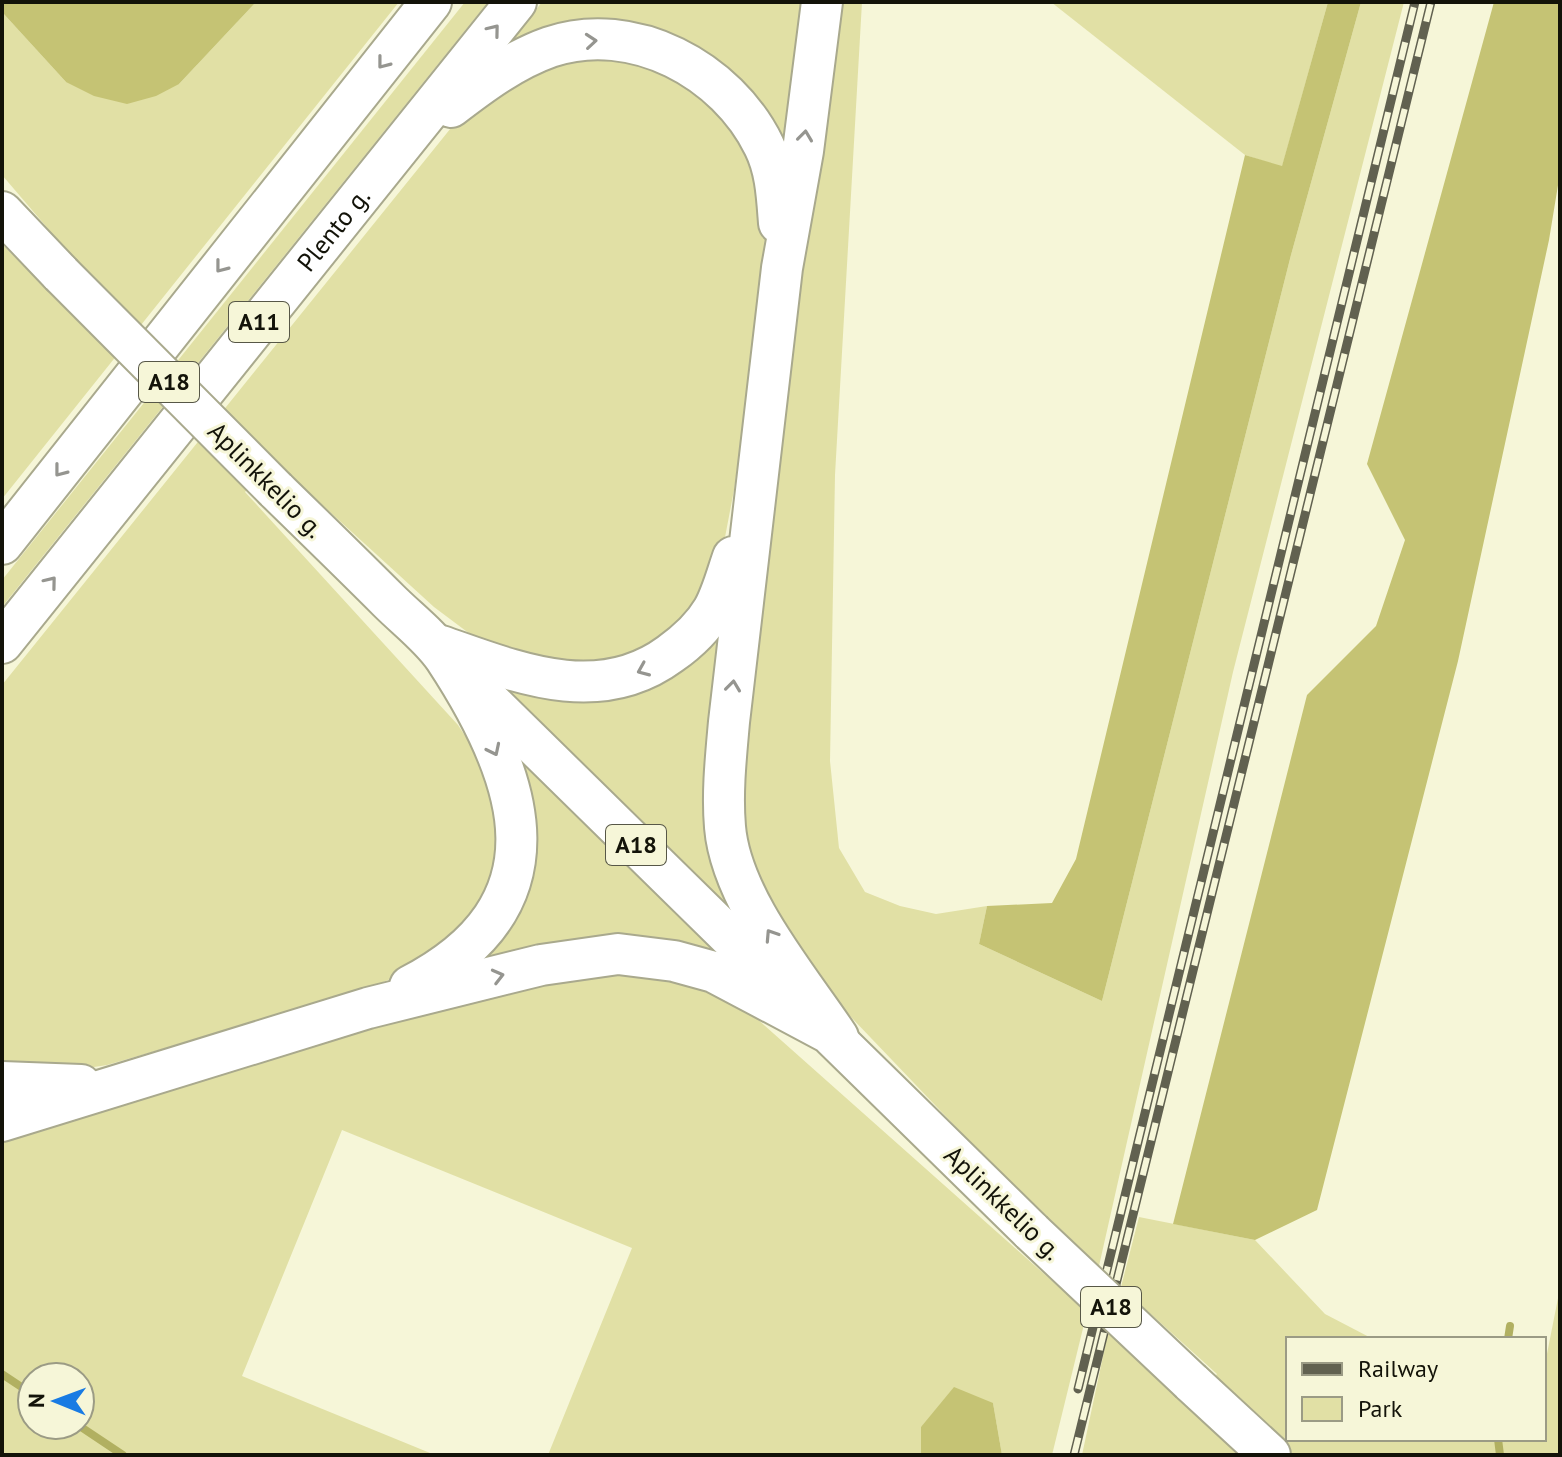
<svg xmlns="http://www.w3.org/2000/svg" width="1562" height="1457" font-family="'PT Sans',sans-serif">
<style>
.green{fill:#e1e0a5;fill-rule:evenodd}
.forest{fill:#c5c374}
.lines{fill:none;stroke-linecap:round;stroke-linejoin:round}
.stream{stroke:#b1b061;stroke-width:8}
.trunk-casing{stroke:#a9a98d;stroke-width:44}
.trunk{stroke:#fff;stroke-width:40}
.rail-casing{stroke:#616150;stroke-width:9}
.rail{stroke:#f6f6d8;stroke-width:6;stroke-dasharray:18;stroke-linecap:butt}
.trunk-bridge-casing{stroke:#a9a98d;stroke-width:44;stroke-linecap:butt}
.trunk-bridge{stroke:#fff;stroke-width:40}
.oneway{stroke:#959590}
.labels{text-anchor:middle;stroke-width:6;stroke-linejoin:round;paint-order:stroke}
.shield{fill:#f6f6d8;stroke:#575747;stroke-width:2}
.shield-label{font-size:24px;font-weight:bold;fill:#131309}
.street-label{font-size:26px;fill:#131309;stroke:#f6f6d8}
</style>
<rect width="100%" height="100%" fill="#f6f6d8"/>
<g class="green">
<path d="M256,2h143l-397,497v-255l64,65 26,-29 -90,-105v-163l64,70 113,2z"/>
<path d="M465,2h23l-486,605v-27z"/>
<path d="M542,2h260l-17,155 -122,-120 -159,13z"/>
<path d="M833,2h29l-27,473 -5,286 9,87 26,44 35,14 36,8 51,-8 -8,38 123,57 189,-746 70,-253h43l-171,670 -134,594 -122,-117 -149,-156 -48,-63 -40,-97 -1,-91z"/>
<path d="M1051,2h277l-46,165 -37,-12z"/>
<path d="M580,53l58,1 58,25 60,84 10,45 -2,66 -30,216 -12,63 -17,47 -35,41 -72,31 -116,-29 -48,-36 -161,-147 -28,32 213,233 28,43 16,87 -13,43 -60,65 -70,29 -252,73 -65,10 -40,-6v-384l457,-567 37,-29z"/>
<path d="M728,616l-15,234 15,58 -232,-226 60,13z"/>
<path d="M511,751l218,210 -255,1 27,-29z"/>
<path d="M639,968l89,25 359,319 -35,143h-50l-9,-52 -72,24v28h-373l84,-207 -290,-118 -100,246 193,79h-433v-321l463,-138zM32,1377h48v48h-48z"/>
<path d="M1139,1217l116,23 70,74 48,25h-85v100h256v-70l16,-81v167h-266l-82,-74 5,-7 -96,-87z"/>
<path d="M1108,1333l130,120 2,2h-158z"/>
</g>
<g class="forest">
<path d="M2,2h254l-77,82 -23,12 -29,8 -33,-8 -28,-14 -64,-70z"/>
<path d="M1328,2h33l-70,253 -189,746 -123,-57 8,-38 65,-3 24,-44 169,-704 37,11z"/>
<path d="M1494,2h66v171l-11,67 -91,421 -141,549 -62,30 -82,-16 134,-529 69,-69 29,-86 -38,-76z"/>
<path d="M954,1387l39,16 9,52h-81v-28z"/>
</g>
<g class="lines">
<g class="stream">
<path d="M1508,1339l2,-13"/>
<path d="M2,1374l30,20"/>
<path d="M78,1425l45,30"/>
<path d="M1498,1439l2,16"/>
</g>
<defs>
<g id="trunk">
<path d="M822,2l-19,149 -21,117 -53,454c-3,34 -7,70 -4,105 6,72 73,150 113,210"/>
<path d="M451,107c30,-23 62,-47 99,-60 83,-28 177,23 214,99 12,24 13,51 15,77"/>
<path d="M2,212l59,62"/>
<path d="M276,490c38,37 76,74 113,111 18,18 42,36 56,57 81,123 121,247 -35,328"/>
<path d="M2,544l429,-542"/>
<path id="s1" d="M2,643l514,-641"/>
<path d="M441,646c75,26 157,61 229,8 17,-12 33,-27 43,-44 9,-16 14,-36 20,-53"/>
<path d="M474,686l317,311"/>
<path d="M2,1082l79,3"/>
<path d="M2,1121l366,-113 173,-43 77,-11 56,7 40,11 115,61 203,199"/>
<path d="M1191,1382l79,73"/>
</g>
</defs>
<use href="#trunk" class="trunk-casing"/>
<use href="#trunk" class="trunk"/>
<defs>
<g id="rail">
<path d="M1078,1389l337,-1387"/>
<path d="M1074,1455l357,-1453"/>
</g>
</defs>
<use href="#rail" class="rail-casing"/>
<use href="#rail" class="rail"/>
<defs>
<g id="trunk-bridge">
<path d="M61,274l215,216"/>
<path d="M1032,1232l159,150"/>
</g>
</defs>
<use href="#trunk-bridge" class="trunk-bridge-casing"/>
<use href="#trunk-bridge" class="trunk-bridge"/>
</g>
<defs><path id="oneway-chevron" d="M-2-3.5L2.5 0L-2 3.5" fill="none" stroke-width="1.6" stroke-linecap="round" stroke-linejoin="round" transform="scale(2)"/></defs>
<g class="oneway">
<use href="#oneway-chevron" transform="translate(494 30) rotate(-51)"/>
<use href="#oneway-chevron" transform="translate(591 41) rotate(-5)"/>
<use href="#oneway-chevron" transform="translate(383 63) rotate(128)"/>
<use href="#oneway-chevron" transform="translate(805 136) rotate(-83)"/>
<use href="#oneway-chevron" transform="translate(221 267) rotate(128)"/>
<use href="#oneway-chevron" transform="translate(60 471) rotate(128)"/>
<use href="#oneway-chevron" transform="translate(51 582) rotate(-51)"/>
<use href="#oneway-chevron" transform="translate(643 670) rotate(157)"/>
<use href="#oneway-chevron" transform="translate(733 686) rotate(-83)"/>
<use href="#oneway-chevron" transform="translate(494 750) rotate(64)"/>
<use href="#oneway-chevron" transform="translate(771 935) rotate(-123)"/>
<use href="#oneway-chevron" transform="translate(498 976) rotate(-14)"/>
</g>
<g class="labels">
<g class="shield">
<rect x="229" y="302" width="60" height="40" rx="6"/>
<rect x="139" y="362" width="60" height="40" rx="6"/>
<rect x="606" y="825" width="60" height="40" rx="6"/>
<rect x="1081" y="1287" width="60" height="40" rx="6"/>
</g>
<g class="shield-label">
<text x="259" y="330">A11</text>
<text x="169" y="390">A18</text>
<text x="636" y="853">A18</text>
<text x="1111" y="1315">A18</text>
</g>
<g class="street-label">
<text dy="9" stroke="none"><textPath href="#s1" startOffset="530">Plento g.</textPath></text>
<text transform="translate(266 480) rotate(45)" y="9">Aplinkkelio g.</text>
<text transform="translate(1003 1203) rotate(44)" y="9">Aplinkkelio g.</text>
</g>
</g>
<rect width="1562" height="1457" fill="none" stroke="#131309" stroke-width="8"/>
<rect x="1286" y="1337" width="260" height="104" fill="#f6f6d8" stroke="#9b9b85" stroke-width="2"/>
<rect x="1302" y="1363" width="40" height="12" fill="#616150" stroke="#9b9b85" stroke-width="2"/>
<text x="1358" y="1377" font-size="24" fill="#131309">Railway</text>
<rect x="1302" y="1397" width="40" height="24" fill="#e1e0a5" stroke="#9b9b85" stroke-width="2"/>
<text x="1358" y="1417" font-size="24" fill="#131309">Park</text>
<g transform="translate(56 1401) rotate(271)"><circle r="38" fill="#f6f6d8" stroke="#9b9b85" stroke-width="2"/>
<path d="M0-6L14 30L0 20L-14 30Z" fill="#197be3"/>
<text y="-12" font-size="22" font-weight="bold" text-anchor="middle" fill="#131309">N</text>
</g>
</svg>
